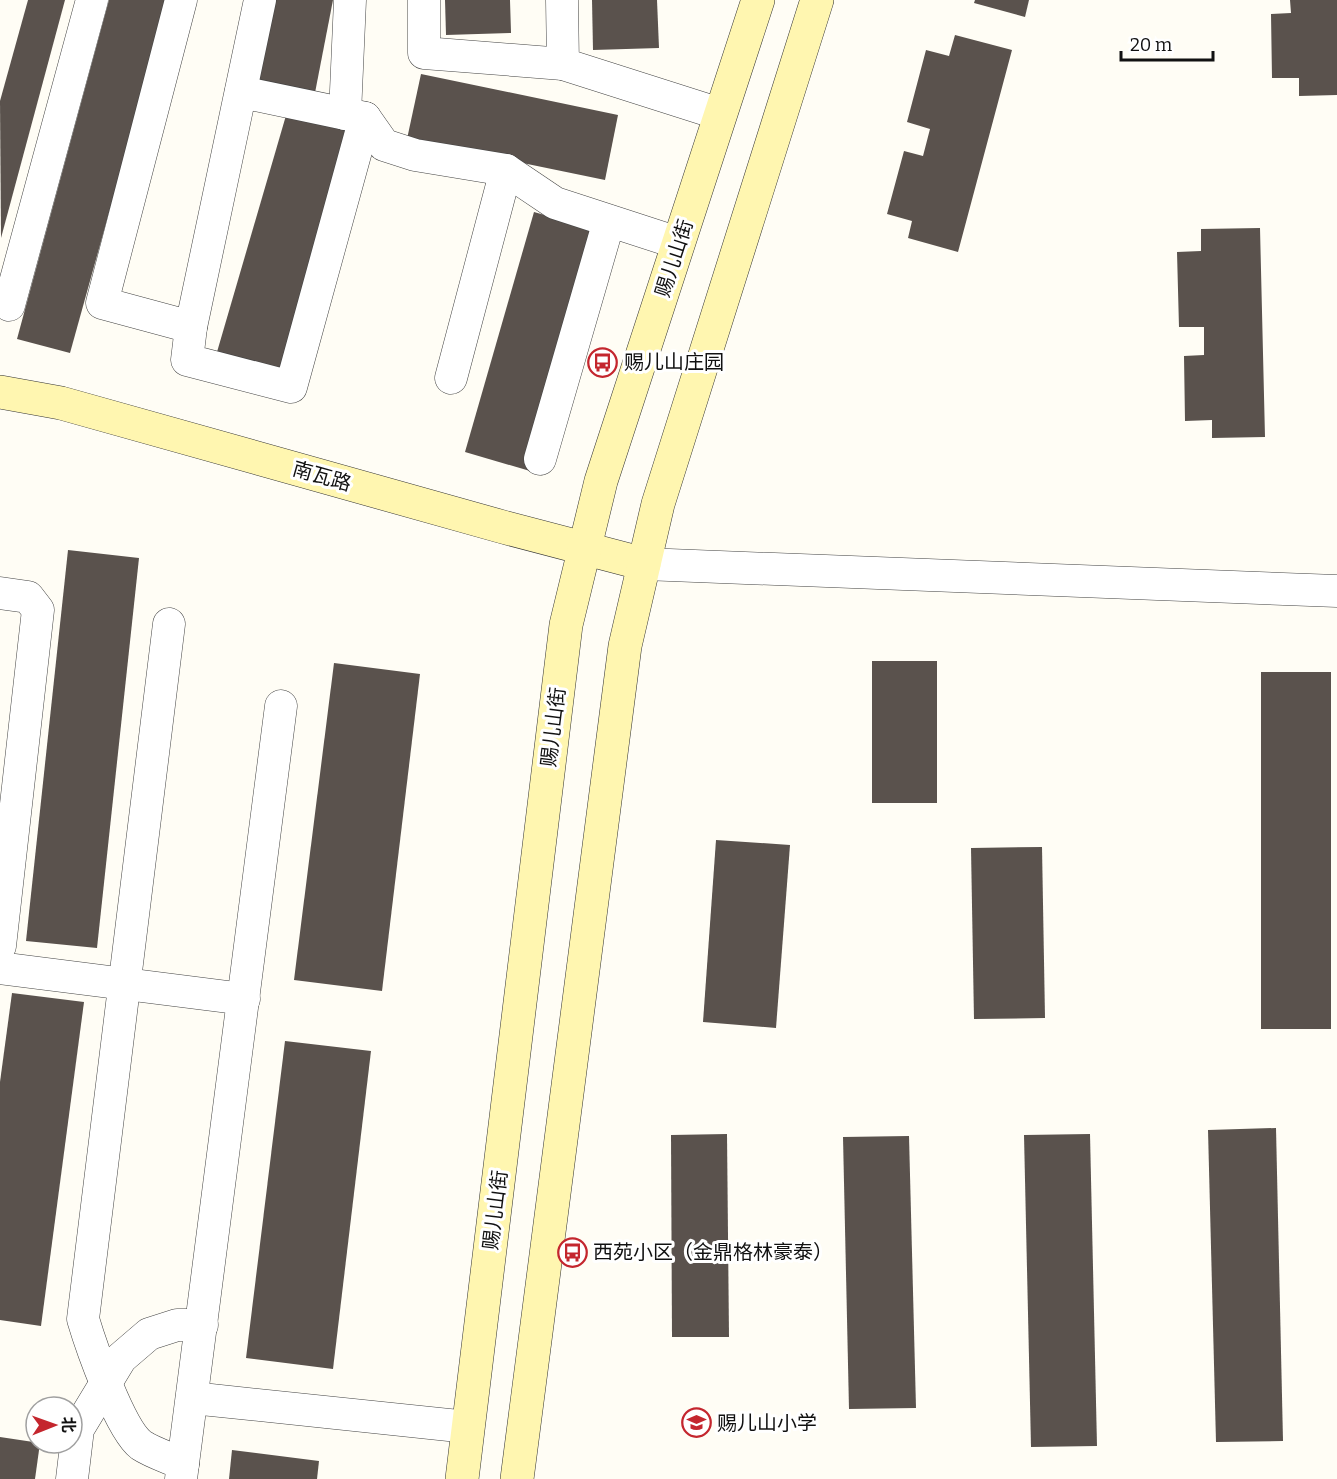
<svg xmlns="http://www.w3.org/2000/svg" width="1337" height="1479" font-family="Bitter,'Noto Sans SC',serif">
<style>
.building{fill:#5a524d}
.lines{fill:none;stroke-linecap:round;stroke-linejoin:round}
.street-casing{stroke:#444;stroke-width:33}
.secondary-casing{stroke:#333;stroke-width:34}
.street{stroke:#fff;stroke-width:32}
.secondary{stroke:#fff6b0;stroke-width:33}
.labels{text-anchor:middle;stroke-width:6;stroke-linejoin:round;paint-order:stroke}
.street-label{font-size:20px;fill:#111;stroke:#fff}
.poi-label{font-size:20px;fill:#111;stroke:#fff;text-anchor:start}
</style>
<rect width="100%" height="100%" fill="#fffdf5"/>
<g class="building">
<path d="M28,0h37l-64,238 -1,-137z"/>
<path d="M109,0h59l-98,353 -53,-14z"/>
<path d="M262,0h71l-20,103 -68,-13z"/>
<path d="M445,0h65l1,33 -65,2z"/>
<path d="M592,0h65l2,48 -66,2z"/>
<path d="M975,0h54l-4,17 -51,-14z"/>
<path d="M1290,0h47v95l-38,1v-18h-27l-1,-64 20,-1z"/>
<path d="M955,35l57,15 -54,202 -50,-14 4,-17 -25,-7 17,-63 19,5 7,-27 -23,-7 19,-72 23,6z"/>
<path d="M421,74l197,41 -13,65 -198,-41z"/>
<path d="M287,112l65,19 -69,240 -66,-19z"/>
<path d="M534,212l66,19 -70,240 -65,-19z"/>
<path d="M1260,228l5,209 -53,1v-18l-27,1 -1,-65 20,-1v-28h-25l-2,-75 24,-1v-22z"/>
<path d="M68,550l71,8 -42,390 -71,-7z"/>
<rect x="872" y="661" width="65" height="142"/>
<path d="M334,663l86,11 -38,317 -88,-11z"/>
<rect x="1261" y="672" width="70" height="357"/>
<path d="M716,840l74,5 -14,183 -73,-6z"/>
<path d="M1042,847l3,171 -71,1 -3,-171z"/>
<path d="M12,993l72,9 -43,324 -41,-6v-238z"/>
<path d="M285,1041l86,10 -38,318 -87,-11z"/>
<path d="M1276,1128l7,313 -67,1 -8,-312z"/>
<path d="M727,1134l2,203h-57l-1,-202z"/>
<path d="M1090,1134l7,312 -66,1 -7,-312z"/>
<path d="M909,1136l7,272 -67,1 -6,-272z"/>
<path d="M0,1437l40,6 -5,36h-35z"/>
<path d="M232,1450l87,11 -2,18h-88z"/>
</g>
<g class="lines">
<defs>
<g id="street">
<path d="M181,0l-79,303 89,24 69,-327"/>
<path d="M424,0v53l139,11"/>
<path d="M562,0l1,64 157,50"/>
<path d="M241,92l124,26 19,27 31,10 91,15 49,33 123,40"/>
<path d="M345,114l5,-114"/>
<path d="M9,305l83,-305"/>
<path d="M191,327l-4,33 104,27 74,-269"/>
<path d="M451,378l55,-208"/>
<path d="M540,459l69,-238"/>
<path d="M644,564l693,27"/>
<path d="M0,593l28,4 10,13 -38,336"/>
<path d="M169,624l-86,695c8,27 37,110 58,126 12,8 29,13 42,19"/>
<path d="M0,968l244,31"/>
<path d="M192,1398l276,29"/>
<path d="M72,1479l6,-50 43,-71 28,-24 28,-9h25"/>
<path d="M181,1479l100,-773"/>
</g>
<g id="secondary">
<path d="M0,392l61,11 442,124 141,37"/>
<path d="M462,1479l104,-854 35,-144 157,-481"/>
<path d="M517,1479l108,-833 33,-142 159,-504"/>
</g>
</defs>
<use href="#street" class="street-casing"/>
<use href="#secondary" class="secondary-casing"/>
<use href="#street" class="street"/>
<use href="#secondary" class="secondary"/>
</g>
<defs>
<symbol id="bus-ring" viewBox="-11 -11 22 22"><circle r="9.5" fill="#fff" stroke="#c4262e" stroke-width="1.5"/><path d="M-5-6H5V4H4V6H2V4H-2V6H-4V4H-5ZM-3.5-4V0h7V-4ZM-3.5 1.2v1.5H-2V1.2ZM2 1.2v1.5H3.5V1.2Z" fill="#c4262e"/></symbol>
<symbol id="school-ring" viewBox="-11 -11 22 22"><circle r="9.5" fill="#fff" stroke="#c4262e" stroke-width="1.5"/><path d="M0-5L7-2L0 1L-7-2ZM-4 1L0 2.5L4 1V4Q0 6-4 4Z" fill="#c4262e"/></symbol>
</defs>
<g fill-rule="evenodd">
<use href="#bus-ring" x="586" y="346" width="33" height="33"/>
<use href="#bus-ring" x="556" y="1236" width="33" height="33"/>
<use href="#school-ring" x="680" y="1406" width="33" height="33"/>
</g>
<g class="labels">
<g class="street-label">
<text transform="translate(674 258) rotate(-72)" y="7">赐儿山街</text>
<text transform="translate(322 476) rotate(16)" y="7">南瓦路</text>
<text transform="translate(553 727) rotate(-83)" y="7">赐儿山街</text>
<text transform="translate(495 1210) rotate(-83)" y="7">赐儿山街</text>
</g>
<g class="poi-label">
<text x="624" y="369">赐儿山庄园</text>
<text x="593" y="1259">西苑小区（金鼎格林豪泰）</text>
<text x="717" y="1430">赐儿山小学</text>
</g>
</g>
<g transform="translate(54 1425) rotate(89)"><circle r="28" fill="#ffffff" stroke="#a0a0a0" stroke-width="1.5"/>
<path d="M0-4.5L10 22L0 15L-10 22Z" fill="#c4262e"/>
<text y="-9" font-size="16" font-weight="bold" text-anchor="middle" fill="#111111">北</text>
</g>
<path d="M1121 51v9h92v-9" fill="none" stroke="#111111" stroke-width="3"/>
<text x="1130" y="51" font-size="18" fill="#111111" stroke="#ffffff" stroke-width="4.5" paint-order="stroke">20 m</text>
</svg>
